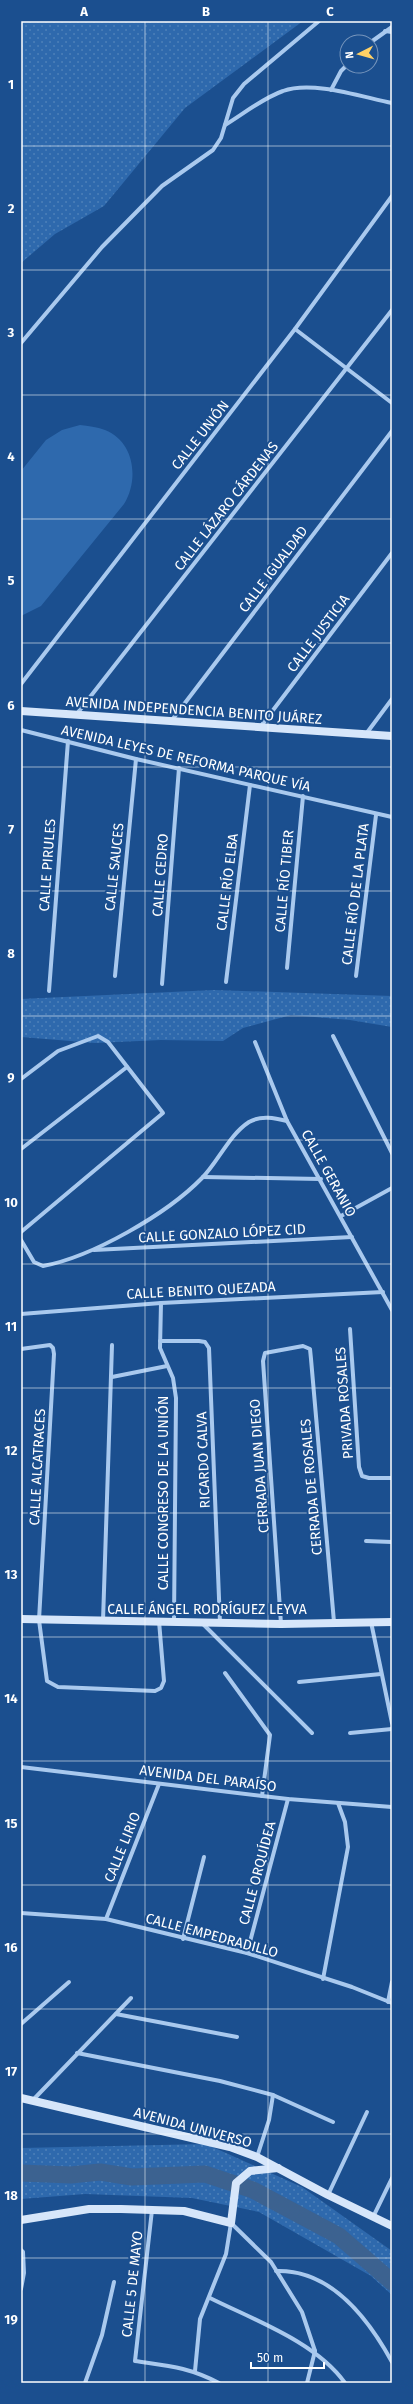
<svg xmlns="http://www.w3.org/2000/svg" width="413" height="2404" font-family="'Fira Sans',sans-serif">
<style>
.grass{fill:url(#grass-dots)}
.garden{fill:#2e69ad}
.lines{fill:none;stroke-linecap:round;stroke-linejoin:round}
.river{stroke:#3c6290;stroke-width:17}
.street{stroke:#a9c9ee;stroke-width:4}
.secondary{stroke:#d6e6fa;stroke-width:8}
.grid{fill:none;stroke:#fff;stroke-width:1;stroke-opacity:0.55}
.labels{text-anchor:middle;stroke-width:4;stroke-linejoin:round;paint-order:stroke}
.street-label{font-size:14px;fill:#fff;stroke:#1b4f8f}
.neatline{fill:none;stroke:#fff;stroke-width:1.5}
.grid-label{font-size:13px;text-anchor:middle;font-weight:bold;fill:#fff}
</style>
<defs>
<pattern id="grass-dots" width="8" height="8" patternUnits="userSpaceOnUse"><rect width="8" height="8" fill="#2e69ad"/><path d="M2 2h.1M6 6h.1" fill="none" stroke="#4d80b9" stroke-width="1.8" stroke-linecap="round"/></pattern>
</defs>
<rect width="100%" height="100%" fill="#1b4f8f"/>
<g class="grass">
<path d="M21,21h282l-118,87 -81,98 -49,28 -34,29z"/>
<path d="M214,990l178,6v31l-42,-7 -59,-5 -48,13 -20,13 -62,-1 -66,3 -74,-6v-38z"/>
<path d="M206,2144l96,43 90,64v44l-21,-19 -112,-64 -67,-14 -107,-4 -64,5v-51z"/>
</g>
<path class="garden" d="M80,425c8,1 17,2 25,5 30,12 34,50 19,74l-83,102 -20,10v-145l25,-31 16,-10z"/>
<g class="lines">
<path class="river" d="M21,2173l50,2 29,-3 32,5 73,-3 48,16 86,46 53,46"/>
<g class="street">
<path d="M385,31l7,1"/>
<path d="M371,42l21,-15"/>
<path d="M331,90l10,-19 6,-6"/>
<path d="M225,125c18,-11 38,-27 58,-34 29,-11 79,6 109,12"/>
<path d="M295,329l97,74"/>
<path d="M21,343l81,-96 60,-61 51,-36 8,-12 12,-40 11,-14 75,-63"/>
<path d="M21,684l274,-355 97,-133"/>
<path d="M76,715l316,-405"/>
<path d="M172,720l220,-289"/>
<path d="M261,726l131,-173"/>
<path d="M21,730l115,29 256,58"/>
<path d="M366,734l26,-35"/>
<path d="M287,968l16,-172"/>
<path d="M115,976l21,-217"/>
<path d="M356,976l20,-161"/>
<path d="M226,982l24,-197"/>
<path d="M162,984l17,-216"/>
<path d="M49,991l19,-250"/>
<path d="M333,1036l59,117"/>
<path d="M255,1042l32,79 105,189"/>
<path d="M21,1079l37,-28 40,-15 10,6 55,71 -142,119"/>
<path d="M21,1149l106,-82"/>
<path d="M203,1177l118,2"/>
<path d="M341,1216l51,-28"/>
<path d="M21,1240l13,22 9,4c49,-9 124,-52 159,-88 16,-16 27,-43 47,-56 12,-7 26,-4 38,-1"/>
<path d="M94,1250l258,-13"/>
<path d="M161,1303l-1,45 13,30 3,20 -2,224"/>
<path d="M21,1314l140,-11 222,-11"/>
<path d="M350,1329l9,138 3,9 7,2h23"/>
<path d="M160,1341h39l6,1 4,6 11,275"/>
<path d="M21,1349l29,-4 3,3 1,6 -15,266 8,61 11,6 97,4 6,-3 3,-7 -5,-60"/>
<path d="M112,1377l55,-11"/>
<path d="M366,1541l26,1"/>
<path d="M103,1621l9,-276"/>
<path d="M371,1622l21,101"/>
<path d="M203,1624l109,109"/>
<path d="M281,1624l-18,-263 2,-8 38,-7 7,3 1,10 23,263"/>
<path d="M225,1673l45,62 -8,61"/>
<path d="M299,1682l82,-8"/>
<path d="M350,1733l42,-4"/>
<path d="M21,1767l267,32 104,8"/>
<path d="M21,1913l85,6 141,34 105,34 40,16"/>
<path d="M106,1919l53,-135"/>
<path d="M183,1939l21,-82"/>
<path d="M247,1953l41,-154"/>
<path d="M323,1979l25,-132 -3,-25 -7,-19"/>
<path d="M388,2002l4,-20"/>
<path d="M116,2014l121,23"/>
<path d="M21,2024l48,-42"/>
<path d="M77,2053l143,28 53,14 60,27"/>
<path d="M33,2100l98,-102"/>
<path d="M257,2157l12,-37 4,-25"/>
<path d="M328,2195l39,-83"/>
<path d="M152,2210l-17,151c34,5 53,6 84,22"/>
<path d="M374,2215l18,-37"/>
<path d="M231,2223l40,39 31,50 13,39"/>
<path d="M21,2250l2,2 1,21 -3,16"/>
<path d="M276,2271c55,-2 92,47 116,91"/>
<path d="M210,2298c44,22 106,44 135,85"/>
<path d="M195,2371l5,-52 26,-65 5,-31"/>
<path d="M85,2383l17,-48 12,-53"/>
<path d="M307,2383l8,-32"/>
</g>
<g class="secondary">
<path d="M21,711l371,25"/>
<path d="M21,1619l260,5 111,-2"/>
<path d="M21,2098l209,49 27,10 71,38 64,31"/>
<path d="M21,2220l68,-11h32l63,2 47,12 5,-40 14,-12 28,-3"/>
</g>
</g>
<path class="grid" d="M145,21v2362M268,21v2362M21,146h371M21,270h371M21,395h371M21,519h371M21,643h371M21,767h371M21,891h371M21,1016h371M21,1140h371M21,1264h371M21,1388h371M21,1513h371M21,1637h371M21,1761h371M21,1885h371M21,2009h371M21,2134h371M21,2258h371"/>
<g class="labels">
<g class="street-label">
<text transform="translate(200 435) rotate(-52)" y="5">CALLE UNIÓN</text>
<text transform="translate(226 506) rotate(-52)" y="5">CALLE LÁZARO CÁRDENAS</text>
<text transform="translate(273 569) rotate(-53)" y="5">CALLE IGUALDAD</text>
<text transform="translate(318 633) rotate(-53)" y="5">CALLE JUSTICIA</text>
<text transform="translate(194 710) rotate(4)" y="5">AVENIDA INDEPENDENCIA BENITO JUÁREZ</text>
<text transform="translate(186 758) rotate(13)" y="5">AVENIDA LEYES DE REFORMA PARQUE VÍA</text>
<text transform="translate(47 865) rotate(-86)" y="5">CALLE PIRULES</text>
<text transform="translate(114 867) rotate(-84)" y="5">CALLE SAUCES</text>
<text transform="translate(160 875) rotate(-86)" y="5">CALLE CEDRO</text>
<text transform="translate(284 881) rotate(-85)" y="5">CALLE RÍO TIBER</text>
<text transform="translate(227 882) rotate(-83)" y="5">CALLE RÍO ELBA</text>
<text transform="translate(355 894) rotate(-83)" y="5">CALLE RÍO DE LA PLATA</text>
<text transform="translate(329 1173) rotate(61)" y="5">CALLE GERANIO</text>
<text transform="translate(222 1233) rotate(-3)" y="5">CALLE GONZALO LÓPEZ CID</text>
<text transform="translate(201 1290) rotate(-3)" y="5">CALLE BENITO QUEZADA</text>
<text transform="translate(344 1403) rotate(-94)" y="5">PRIVADA ROSALES</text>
<text transform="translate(203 1460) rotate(-92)" y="5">RICARDO CALVA</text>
<text transform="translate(259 1466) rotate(-94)" y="5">CERRADA JUAN DIEGO</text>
<text transform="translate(37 1467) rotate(-87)" y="5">CALLE ALCATRACES</text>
<text transform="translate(311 1487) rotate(-95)" y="5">CERRADA DE ROSALES</text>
<text transform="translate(163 1493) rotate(-90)" y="5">CALLE CONGRESO DE LA UNIÓN</text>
<text x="207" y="1614">CALLE ÁNGEL RODRÍGUEZ LEYVA</text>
<text transform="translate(208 1778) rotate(7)" y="5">AVENIDA DEL PARAÍSO</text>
<text transform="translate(122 1847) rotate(-68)" y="5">CALLE LIRIO</text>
<text transform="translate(257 1873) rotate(-75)" y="5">CALLE ORQUÍDEA</text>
<text transform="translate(212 1935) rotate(15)" y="5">CALLE EMPEDRADILLO</text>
<text transform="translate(193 2127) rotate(15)" y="5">AVENIDA UNIVERSO</text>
<text transform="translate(132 2284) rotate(-84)" y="5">CALLE 5 DE MAYO</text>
</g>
</g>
<rect width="413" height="2404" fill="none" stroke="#1b4f8f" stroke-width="44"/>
<g transform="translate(359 54) rotate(264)"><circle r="19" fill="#1b4f8f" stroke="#7695bc"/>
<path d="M0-3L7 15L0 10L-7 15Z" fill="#ffd166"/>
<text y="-6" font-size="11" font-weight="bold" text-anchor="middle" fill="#ffffff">N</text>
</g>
<path d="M251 2362v6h73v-6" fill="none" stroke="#ffffff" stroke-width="2"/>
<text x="257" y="2362" font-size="12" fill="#ffffff" stroke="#1b4f8f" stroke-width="3" paint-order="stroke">50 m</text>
<rect x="22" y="22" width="369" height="2360" class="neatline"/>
<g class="grid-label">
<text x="84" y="16">A</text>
<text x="206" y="16">B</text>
<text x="330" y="16">C</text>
<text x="11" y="89">1</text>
<text x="11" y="213">2</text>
<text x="11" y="337">3</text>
<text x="11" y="461">4</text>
<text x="11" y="585">5</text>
<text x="11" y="710">6</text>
<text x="11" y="834">7</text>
<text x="11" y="958">8</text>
<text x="11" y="1082">9</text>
<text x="11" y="1207">10</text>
<text x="11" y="1331">11</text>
<text x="11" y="1455">12</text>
<text x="11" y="1579">13</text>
<text x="11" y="1703">14</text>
<text x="11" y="1828">15</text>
<text x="11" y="1952">16</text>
<text x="11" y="2076">17</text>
<text x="11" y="2200">18</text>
<text x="11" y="2324">19</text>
</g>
</svg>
